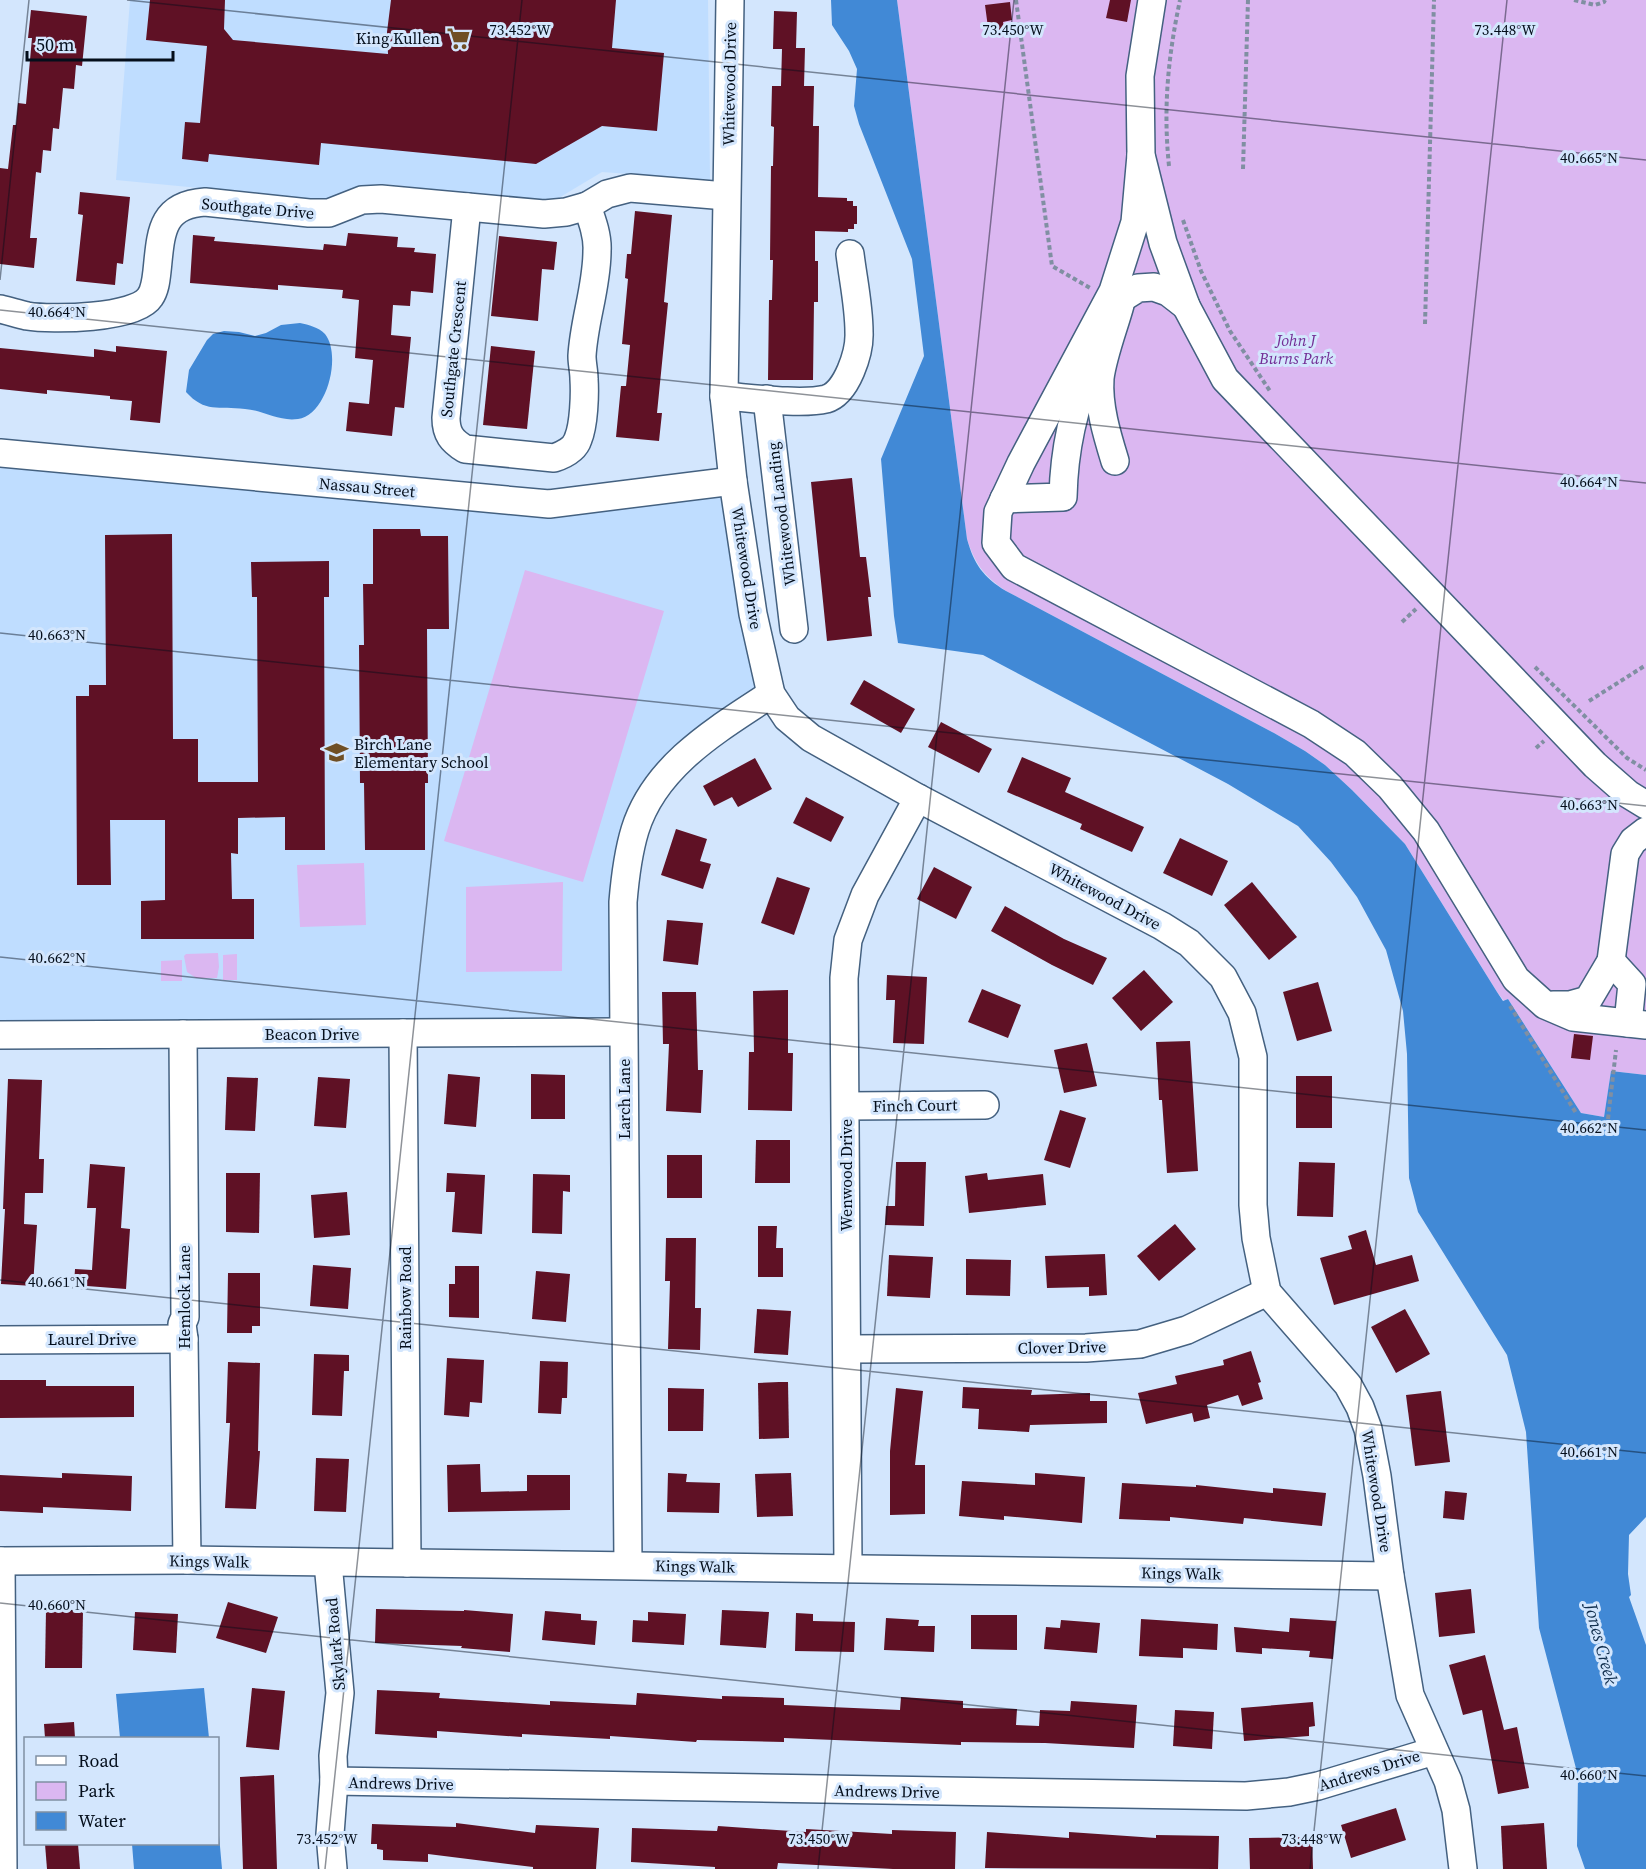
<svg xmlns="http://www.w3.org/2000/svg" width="1646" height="1869" font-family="'Source Serif 4',serif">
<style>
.built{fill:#bfddff}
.green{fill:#dbb7f1}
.water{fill:#4189d6}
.building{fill:#5f1125}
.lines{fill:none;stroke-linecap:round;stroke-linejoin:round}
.minor-casing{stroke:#446180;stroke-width:30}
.path{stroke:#808fa2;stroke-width:4;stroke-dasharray:4.5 3;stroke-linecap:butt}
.minor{stroke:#fff;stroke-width:27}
.ticks{fill:none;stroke:#040e1b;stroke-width:1.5;stroke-opacity:0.45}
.labels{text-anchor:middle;stroke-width:6;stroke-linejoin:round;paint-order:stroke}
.poi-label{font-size:16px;fill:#040e1b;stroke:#d3e6fd;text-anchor:end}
.street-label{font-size:16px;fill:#040e1b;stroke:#d3e6fd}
.park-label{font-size:16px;font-style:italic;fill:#732e96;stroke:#d3e6fd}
.water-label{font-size:18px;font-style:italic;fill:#112f4e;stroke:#d3e6fd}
.ticks-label{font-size:15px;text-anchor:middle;fill:#040e1b;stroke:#d3e6fd;stroke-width:6;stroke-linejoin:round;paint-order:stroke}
</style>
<rect width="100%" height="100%" fill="#d3e6fd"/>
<g class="built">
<path d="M130,0h578l2,180 -108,-8 -50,30 -166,-18 -64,16 -206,-20z"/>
<path d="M0,456l559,56 167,-21 31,203 -103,76 -40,256 -614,6z"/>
</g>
<g class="green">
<path d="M897,0h749v1075l-35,-4 -7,46 -23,-4 -73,-114 -4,2 -7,-9 -92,-148 -53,-54 -27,-25 -20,-14 -31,-18 -268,-142c-22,-15 -31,-27 -39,-52z"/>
<path d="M525,570l139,41 -81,271 -139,-41z"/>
<path d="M364,863l2,62 -66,2 -3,-62z"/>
<path d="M563,882l-1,89 -96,1v-85z"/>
<path d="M218,953l1,14 -2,11h-21l-9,-6 -3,-16 2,-2z"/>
<path d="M237,954v26h-14v-25z"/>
<path d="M182,960v21h-21v-20z"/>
</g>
<g class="water">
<path d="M831,0h66l70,539c7,25 16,38 39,52l268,142 31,18 20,14 27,25 53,54 92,148 6,9 5,-2 73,114 23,4 7,-46 35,4v442l-17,18 -1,39 3,21 -2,2 17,48v224h-61l-8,-23 1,-70 -39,-148 -13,-196 -19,-77 -89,-143 -9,-34 -2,-124 -4,-43 -17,-61 -29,-53 -26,-35 -33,-36 -70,-42 -245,-129 -85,-12 -4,-27 -13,-157 43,-103 -12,-97 -53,-135 -5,-18 3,-37 -8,-18 -17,-26z"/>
<path d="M300,323c9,2 18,4 25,11 17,21 2,81 -27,85 -19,3 -35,-9 -53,-10 -27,-3 -40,4 -59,-17l3,-22 18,-30 6,-6 11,-3 15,1 16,4 11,-3 15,-8z"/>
<path d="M204,1688l5,50h-89l-4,-44z"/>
<path d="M218,1824l4,45h-88l-2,-25h86z"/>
</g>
<g class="building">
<path d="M150,0h75l-1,29 9,11 155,14 -1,-22 4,-32h225l-4,48 52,5 -7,78 -55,-5 -66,38 -215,-21 -2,22 -110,-11 -1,8 -26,-3 3,-37 15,1 7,-77 -61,-6z"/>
<path d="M1110,0h21l-4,22 -21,-4z"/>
<path d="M1010,2l2,18 -9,2 2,11 -16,2 -4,-30z"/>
<path d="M31,10l56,6 -5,50 -6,-1 -2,24 -11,-1 -4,41 -6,-1 -2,23 -8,-1 -2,23 -5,-1 -6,66h7l-3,30 -34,-4v-96l8,1 5,-44h3l2,-22 8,1 6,-66h-4z"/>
<path d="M774,11l23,1 -1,36h9l-1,38h10l-1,40h6l-1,71 29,1v3h6v5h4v18h-3v5h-6v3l-33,-1v30h3v41h-4l-1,78h-45l1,-80h3l1,-40h-3l1,-94h2l1,-39 -3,-1 1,-40h9l1,-37h-9z"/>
<path d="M80,192l50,5 -7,67 -6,-1 -2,22 -39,-4 7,-66 -5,-1z"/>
<path d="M635,211l37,4 -8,87 4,1 -11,110h5l-3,28 -43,-4 5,-51h5l4,-41 -8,-1 6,-65 -3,-1 2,-24h4z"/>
<path d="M348,233l50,4 -1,10 18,1 -1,4 22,2 -3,39 -22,-2 -1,15 -17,-1 -2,30 20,2 -7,71 -9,-1 -3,29 -46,-5 3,-29 20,2 4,-44 -18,-2 4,-58 -17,-2 1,-8 -65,-5v5l-88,-7 3,-48 22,2 -1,4 109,9 1,-6 22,2z"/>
<path d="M499,236l58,6 -3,28 -12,-1 -4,52 -47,-5z"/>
<path d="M116,346l51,5 -7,72 -30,-3 2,-19 -22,-2v-3l-63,-6v4l-47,-5v-41l94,9v-8l22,3z"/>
<path d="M491,346l44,5 -8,78 -44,-4z"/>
<path d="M852,478l8,79h6l5,40h-3l4,39 -45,5 -16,-159z"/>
<path d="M373,529h47l1,7h27l1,93h-22l1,154h-3v67h-60l-1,-67h-4l-1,-138h5l-1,-61h10z"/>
<path d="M172,534l1,205h25v43h60l-1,-185h-5l-1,-35 78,-1v36h-5l1,253h-40v-33l-47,1v36l-7,-1 1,46h22v40h-113v-38l24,-1v-80h-55l1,65h-34l-1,-189h13v-11h17l-1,-150z"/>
<path d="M864,680l51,29 -14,24 -51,-29z"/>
<path d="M941,722l51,27 -13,24 -51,-26z"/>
<path d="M1022,757l49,21 -6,14 79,35 -12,25 -52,-23 2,-5 -75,-32z"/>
<path d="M755,758l17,31 -34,18 -6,-10 -18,9 -11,-20z"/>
<path d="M806,797l38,20 -13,25 -38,-19z"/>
<path d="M676,829l31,10 -7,22 11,3 -8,25 -42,-14z"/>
<path d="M1180,838l48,23 -16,35 -49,-23z"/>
<path d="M934,867l38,20 -16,32 -39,-20z"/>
<path d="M777,877l33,11 -16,47 -33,-12z"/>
<path d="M1252,882l45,55 -28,23 -45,-55z"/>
<path d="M1005,906l59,33 43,19 -14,27 -41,-20 -61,-34z"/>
<path d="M667,920l36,3 -5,42 -35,-4z"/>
<path d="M1144,970l29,32 -32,29 -29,-33z"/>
<path d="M887,975l40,2 -3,67 -31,-1 2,-43h-9z"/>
<path d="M1318,982l14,49 -35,10 -14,-49z"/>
<path d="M982,989l39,16 -13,33 -40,-16z"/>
<path d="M788,990v63h5l-1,58 -44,-1 1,-58h5l-1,-61z"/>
<path d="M662,992h34l2,78h5l-2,43 -35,-2 3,-67h-6z"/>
<path d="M1574,1034l19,2 -3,24 -19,-2z"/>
<path d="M1190,1041l8,130 -31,2 -5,-73h-3l-3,-58z"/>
<path d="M1087,1043l10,43 -33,7 -10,-43z"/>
<path d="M448,1074l32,3 -4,50 -32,-3z"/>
<path d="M531,1074l34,1v44h-34z"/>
<rect x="1296" y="1076" width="36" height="52"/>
<path d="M227,1077l31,1 -3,53 -30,-1z"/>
<path d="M318,1077l32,2 -4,49 -32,-2z"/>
<path d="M8,1079l34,1 -3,79h5l-1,34h-18l-1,31 13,1 -4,61 -32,-2 4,-75h-2z"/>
<path d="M1060,1110l26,8 -16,50 -26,-8z"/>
<path d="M756,1140h34v43h-35z"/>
<rect x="667" y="1155" width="35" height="43"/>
<path d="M896,1162h30l-2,64 -39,-1 1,-19h9z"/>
<path d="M1299,1162l36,1 -2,54 -36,-1z"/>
<path d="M90,1164l35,3 -4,61 9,1 -4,60 -52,-4 1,-16 17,1 4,-62h-9z"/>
<path d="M226,1173h34l-1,60 -33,-1z"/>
<path d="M447,1173l38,2 -3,59 -30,-2 3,-40h-9z"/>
<path d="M987,1173l1,7 55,-6 3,31 -77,8 -4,-37z"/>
<path d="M533,1174l37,1v17l-7,-1 -1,43 -30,-1z"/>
<path d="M347,1192l3,43 -36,3 -3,-43z"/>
<path d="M1175,1224l21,25 -37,32 -22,-25z"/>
<path d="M758,1226h19l-1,22h7v29h-25z"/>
<path d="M1366,1230l10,35 36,-10 7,26 -85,24 -14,-47 32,-9 -4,-13z"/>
<path d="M666,1238h30l-1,70h6l-1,42 -32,-1 2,-68h-5z"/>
<path d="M1105,1254l2,41 -18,1v-9l-42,1 -2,-32z"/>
<path d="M889,1255l44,2 -3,41 -43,-2z"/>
<path d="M966,1259l45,1 -1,36 -44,-1z"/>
<path d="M313,1265l38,3 -3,41 -38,-3z"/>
<path d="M455,1266h24v52l-30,-1v-33h6z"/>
<path d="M536,1271l34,3 -4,48 -34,-3z"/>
<path d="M228,1273h32v53h-8v7h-25z"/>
<path d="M757,1309l34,2 -3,44 -34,-2z"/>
<path d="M1405,1309l25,45 -34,19 -25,-46z"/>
<path d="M1251,1351l10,31 -3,1 5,16 -21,7 -4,-11 -31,10 3,13 -16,4 -2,-9 -46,11 -8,-31 39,-9 -2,-8 49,-11 -1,-5z"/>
<path d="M314,1354l35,1v16h-5l-2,45 -30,-1z"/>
<path d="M447,1358l37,2 -2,43 -12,-1 -1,15 -25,-2z"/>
<path d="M540,1361l28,1 -1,36h-5l-1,16 -23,-1z"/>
<path d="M228,1362l32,1 -2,88h2l-4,58 -31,-1 5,-85h-4z"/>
<path d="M0,1380h46v6h88v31l-134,1z"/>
<path d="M779,1382h9l1,56 -30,1 -1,-56z"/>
<path d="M963,1387l69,3 -1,5 59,-2v8h17v22l-77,2 -1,7 -51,-3 1,-20 -17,-1z"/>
<path d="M668,1388l36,1 -1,42h-35z"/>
<path d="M896,1388l27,3 -8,74h10v49l-35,1v-64z"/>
<path d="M1441,1391l9,71 -35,4 -9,-71z"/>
<path d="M316,1458l33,1 -3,53 -32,-1z"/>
<path d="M480,1464l1,28 46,-1v-16h43v35l-122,2 -1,-47z"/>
<path d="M62,1473l70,3 -1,35 -88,-4v6l-43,-2v-36l62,3z"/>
<path d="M668,1473l19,1 -1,8 34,1 -1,30 -52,-1z"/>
<path d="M791,1473l2,43 -36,1 -2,-43z"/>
<path d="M1035,1473l50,4 -3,46 -78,-7v4l-45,-4 3,-35 73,4z"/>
<path d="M1122,1483l74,4v-2l77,8v-5l53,5 -4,33 -78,-8 -1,6 -73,-7v4l-51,-2z"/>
<path d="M1445,1491l22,2 -3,27 -21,-2z"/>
<path d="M1471,1589l4,44 -36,4 -4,-44z"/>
<path d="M228,1602l50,15 -12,36 -50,-15z"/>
<path d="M376,1609l88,2v-1l49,4 -3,38 -49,-4 1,-2 -87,-3z"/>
<path d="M46,1610h37l-1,58h-37z"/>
<path d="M722,1610l47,2 -3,36 -46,-3z"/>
<path d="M545,1611l36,3v6l16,1 -2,24 -53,-5z"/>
<path d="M135,1612l43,2 -2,39 -43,-3z"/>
<path d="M648,1612l38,2 -2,31 -52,-3 1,-22 15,1z"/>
<path d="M796,1613l17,1v7l42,1 -1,30 -59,-1z"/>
<path d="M971,1615h46v35l-46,-1z"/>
<path d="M886,1618l33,2 -1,6h17l-1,26 -50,-2z"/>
<path d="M1290,1618l46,3 -3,38 -24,-2 1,-6 -48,-3v6l-26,-2 -2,-25 55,5z"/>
<path d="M1141,1619l77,5 -1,26 -34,-2v10l-44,-2z"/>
<path d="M1061,1620l39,3 -3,30 -53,-4 2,-22 14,1z"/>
<path d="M1485,1655l19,75 13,-3 12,61 -31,6 -16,-84 -19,5 -14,-50z"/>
<path d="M252,1688l33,3 -6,59 -33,-3z"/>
<path d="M377,1690l63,3 -1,5 111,7v-4l86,4 1,-12 85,6v-3l62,2v7l116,5 1,-13 62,4v7l54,1 -1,16 23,1 1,-16 30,1 1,-10 66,4 -3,43 -89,-5 -84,-1v3l-177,-7v4l-87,-2 -1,2 -86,-6v3l-88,-5v3l-85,-6v7l-62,-4z"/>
<path d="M1313,1702l2,24 -6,1v9l-65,5 -3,-33z"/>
<path d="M1175,1710l39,2 -2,37 -39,-3z"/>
<path d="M74,1722l1,16h-30l-1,-14z"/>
<path d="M274,1775l3,94h-34l-3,-92z"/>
<path d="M1396,1808l10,32 -55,18 -10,-33z"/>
<path d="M456,1823l79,10 1,-8 63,3 -3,41h-63v-2l-105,-13v8l-45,-2v-10l-6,-1v-5h-6l1,-20 84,3z"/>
<path d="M1544,1823l3,46h-44l-2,-43z"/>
<path d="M718,1826l88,6v-3l86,5v-4l64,2 -1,37h-62l-115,-6 -1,6h-62v-2l-84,-5 1,-34 85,3z"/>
<path d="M987,1832l82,6v-6l87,6v-3l63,1 -1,33 -233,-1z"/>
<path d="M1312,1837l1,32h-63l-1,-31z"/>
<path d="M45,1844h33l2,25h-33z"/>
</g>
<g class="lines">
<defs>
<g id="minor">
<path d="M730,0l-6,396 9,85 20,133 18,80 16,24 24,20 107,60 244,128 27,17 34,34 19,36 11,44v148l3,33 11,54 81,93 12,22 8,22 9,47 13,100 20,119 38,86 8,29 7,59"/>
<path d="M1152,0l-12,76 1,79 22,88 23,63 39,73 370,386 33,29 18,11"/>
<path d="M1141,155l-6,67 -22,69 -92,172 -23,49 -2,31 18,24 297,157 44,29 35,34 36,44 90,148 29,26 28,12 73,8"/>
<path d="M467,207l-21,211c0,16 6,23 19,31l89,9c9,-3 21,-9 24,-19 6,-14 7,-45 6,-60 0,-8 -2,-15 -2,-23 2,-36 15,-69 15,-105 1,-15 -5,-31 -10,-45"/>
<path d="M0,309c9,2 18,5 27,7 24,4 109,3 123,-19 5,-7 6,-17 7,-26 4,-37 3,-66 48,-69l104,11h20l33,-13 19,-1 163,15 22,-2 21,-6 20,-12 23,-6 96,8"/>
<path d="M1112,321l10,-23 16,-10 16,-1 14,5 18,14"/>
<path d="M724,396c26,2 78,9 102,3 21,-6 34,-47 33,-67 0,-26 -6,-53 -9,-78"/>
<path d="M767,399l27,230"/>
<path d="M0,453l549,51 184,-23"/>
<path d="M1115,461c-8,-26 -17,-55 -15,-83 3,-23 14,-51 20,-73"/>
<path d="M1004,499l59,-2c1,-47 10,-90 29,-133"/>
<path d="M1611,961l21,23 -4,39"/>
<path d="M1553,1005h17l18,-5 23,-39 14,-107 8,-13 13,-10"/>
<path d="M403,1033l4,530"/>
<path d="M183,1034l2,283 -3,7 2,15 3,221"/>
<path d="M0,1035l623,-3"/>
<path d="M846,1106l139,-1"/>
<path d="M0,1340l184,-1"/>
<path d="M848,1349l238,-1 54,-4 47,-14 80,-38"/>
<path d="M0,1561l187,-1 1203,16"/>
<path d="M1,1561l2,308"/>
<path d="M328,1563l12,130 -7,63 1,25 -4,53 3,35"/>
<path d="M628,1565l-5,-663c2,-24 5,-49 12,-72 20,-65 83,-101 136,-136"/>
<path d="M848,1568l-4,-590 4,-38 17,-45 53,-97"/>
<path d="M334,1781l912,15 43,-4 29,-6 116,-35"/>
</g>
</defs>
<use href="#minor" class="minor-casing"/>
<g class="path">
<path d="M1016,0l36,266 38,22"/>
<path d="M1574,0l21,5 9,-3 1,-2"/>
<path d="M1169,166c-6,-58 -1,-109 11,-166"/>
<path d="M1243,169l5,-169"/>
<path d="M1183,220l18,51 29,60 40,60"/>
<path d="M1425,324l9,-324"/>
<path d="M1402,622l14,-13"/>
<path d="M1535,667l92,91 19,12"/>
<path d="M1589,701l57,-36"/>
<path d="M1536,748l8,-7"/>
<path d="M1510,1006l66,107"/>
<path d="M1608,1119l8,-69"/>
</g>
<use href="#minor" class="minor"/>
</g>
<path class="ticks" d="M127,0l1519,160M0,280l29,-280M0,310l1646,173M0,633l1646,173M0,957l1646,173M0,1280l1646,173M0,1603l1646,173M325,1869l197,-1869M818,1869l196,-1869M1310,1869l197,-1869"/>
<defs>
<symbol id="supermarket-bare" viewBox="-9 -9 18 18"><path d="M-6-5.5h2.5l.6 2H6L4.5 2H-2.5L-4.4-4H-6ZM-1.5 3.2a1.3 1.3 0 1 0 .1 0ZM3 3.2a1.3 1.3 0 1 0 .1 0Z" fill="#6f4f25" stroke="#d3e6fd" stroke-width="2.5" paint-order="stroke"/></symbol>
<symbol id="school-bare" viewBox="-9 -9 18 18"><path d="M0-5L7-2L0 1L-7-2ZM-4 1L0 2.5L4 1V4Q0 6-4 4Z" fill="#6f4f25" stroke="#d3e6fd" stroke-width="2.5" paint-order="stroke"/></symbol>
</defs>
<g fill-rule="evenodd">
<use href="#supermarket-bare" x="442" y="22" width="33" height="33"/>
<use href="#school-bare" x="320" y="736" width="33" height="33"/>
</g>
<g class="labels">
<g class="poi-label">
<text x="440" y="44">King Kullen</text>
<text x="354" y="750" text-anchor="start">Birch Lane<tspan x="354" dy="18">Elementary School</tspan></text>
</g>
<g class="street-label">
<text transform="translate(729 84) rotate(-89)" y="6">Whitewood Drive</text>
<text transform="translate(258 208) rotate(5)" y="6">Southgate Drive</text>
<text transform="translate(453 349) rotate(-84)" y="6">Southgate Crescent</text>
<text transform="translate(367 487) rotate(5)" y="6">Nassau Street</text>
<text transform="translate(781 514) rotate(-97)" y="6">Whitewood Landing</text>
<text transform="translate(747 568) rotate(81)" y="6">Whitewood Drive</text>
<text transform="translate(1105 896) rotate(28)" y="6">Whitewood Drive</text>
<text x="312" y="1040">Beacon Drive</text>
<text transform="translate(624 1099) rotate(-90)" y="6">Larch Lane</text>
<text transform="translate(915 1105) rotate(-1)" y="6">Finch Court</text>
<text transform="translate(846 1175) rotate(-90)" y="6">Wenwood Drive</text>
<text transform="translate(184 1297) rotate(-90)" y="6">Hemlock Lane</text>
<text transform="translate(405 1298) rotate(-90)" y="6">Rainbow Road</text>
<text x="92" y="1345">Laurel Drive</text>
<text transform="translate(1062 1347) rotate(-1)" y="6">Clover Drive</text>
<text transform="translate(1377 1491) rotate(81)" y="6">Whitewood Drive</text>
<text transform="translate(209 1561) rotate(1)" y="6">Kings Walk</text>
<text transform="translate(695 1566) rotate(1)" y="6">Kings Walk</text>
<text transform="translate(1181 1573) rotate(1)" y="6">Kings Walk</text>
<text transform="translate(335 1644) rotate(-95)" y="6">Skylark Road</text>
<text transform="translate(1369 1770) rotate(-17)" y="6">Andrews Drive</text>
<text transform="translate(401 1783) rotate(1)" y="6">Andrews Drive</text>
<text transform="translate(887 1791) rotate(1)" y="6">Andrews Drive</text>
</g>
<g class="park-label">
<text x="1296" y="346">John J<tspan x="1296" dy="18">Burns Park</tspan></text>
</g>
<g class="water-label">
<text transform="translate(1601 1644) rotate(75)" y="6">Jones Creek</text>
</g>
</g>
<g class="ticks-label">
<text x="520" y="35">73.452°W</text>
<text x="1013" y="35">73.450°W</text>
<text x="1505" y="35">73.448°W</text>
<text x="1589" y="163">40.665°N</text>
<text x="57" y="317">40.664°N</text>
<text x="1589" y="487">40.664°N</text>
<text x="57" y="640">40.663°N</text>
<text x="1589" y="810">40.663°N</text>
<text x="57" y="963">40.662°N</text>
<text x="1589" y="1133">40.662°N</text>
<text x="57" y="1287">40.661°N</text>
<text x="1589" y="1457">40.661°N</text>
<text x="57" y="1610">40.660°N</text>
<text x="1589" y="1780">40.660°N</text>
<text x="327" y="1844">73.452°W</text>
<text x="819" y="1844">73.450°W</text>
<text x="1312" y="1844">73.448°W</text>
</g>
<rect x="24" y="1737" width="195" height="108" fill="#d3e6fd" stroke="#8090a3" stroke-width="1.5"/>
<rect x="36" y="1756" width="30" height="9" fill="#ffffff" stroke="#8090a3" stroke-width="1.5"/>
<text x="78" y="1767" font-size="18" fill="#040e1b">Road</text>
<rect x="36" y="1782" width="30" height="18" fill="#dbb7f1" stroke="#8090a3" stroke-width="1.5"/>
<text x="78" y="1797" font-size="18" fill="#040e1b">Park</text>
<rect x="36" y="1812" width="30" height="18" fill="#4189d6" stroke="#8090a3" stroke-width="1.5"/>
<text x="78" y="1827" font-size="18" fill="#040e1b">Water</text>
<path d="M27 51v9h146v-9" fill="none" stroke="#040e1b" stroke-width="3"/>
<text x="36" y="51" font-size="18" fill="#040e1b" stroke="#d3e6fd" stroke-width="4.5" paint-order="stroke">50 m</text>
</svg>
